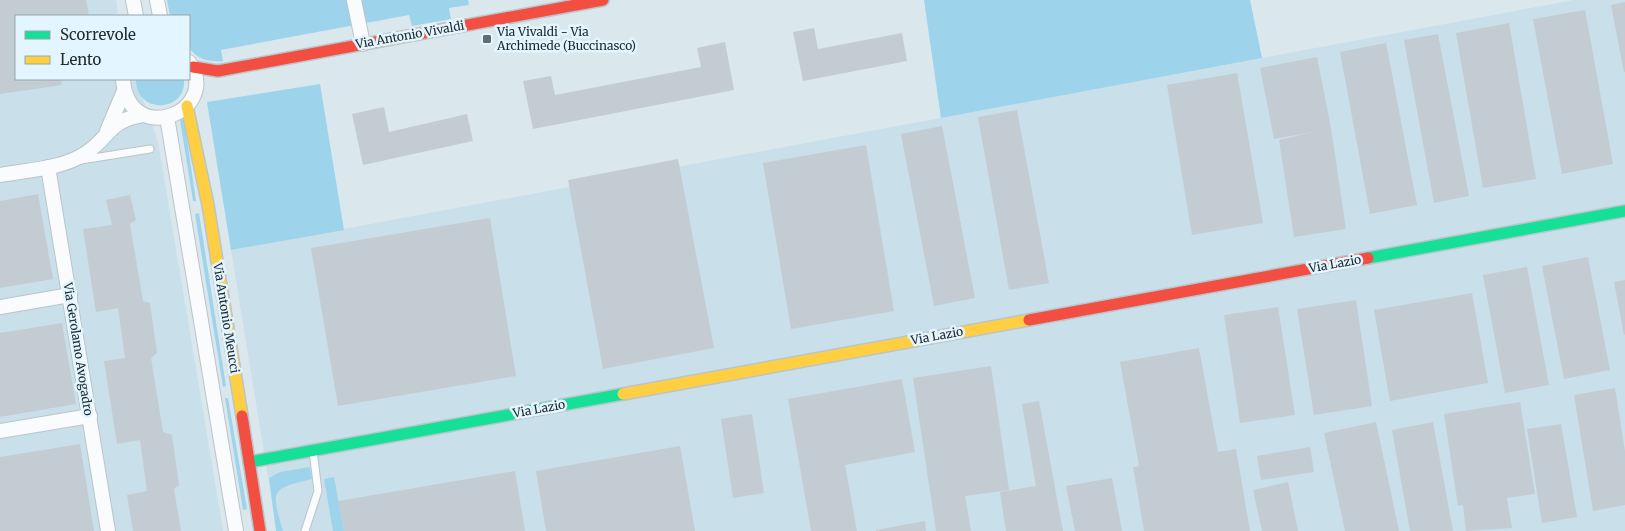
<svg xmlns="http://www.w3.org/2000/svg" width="1625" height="531" font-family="Merriweather,serif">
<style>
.built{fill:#c9dfea}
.green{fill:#9dd4eb}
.building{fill:#c4ccd3}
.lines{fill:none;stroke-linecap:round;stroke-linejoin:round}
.lane-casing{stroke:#bac4c9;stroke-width:9}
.street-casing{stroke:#bac4c9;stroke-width:16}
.fast-casing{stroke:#bac4c9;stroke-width:14}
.slow-casing{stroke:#bac4c9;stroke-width:14}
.jam-casing{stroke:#bac4c9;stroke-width:14}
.lane{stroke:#f9fbfc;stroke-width:7}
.street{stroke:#f9fbfc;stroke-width:14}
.fast{stroke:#16e098;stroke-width:11}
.slow{stroke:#ffcf43;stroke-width:11}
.jam{stroke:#f24e42;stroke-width:11}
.poi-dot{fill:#626d72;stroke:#e3f6ff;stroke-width:2}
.labels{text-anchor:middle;stroke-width:5;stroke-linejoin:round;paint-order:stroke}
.poi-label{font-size:12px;fill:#222b2f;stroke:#e3f6ff;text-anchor:start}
.street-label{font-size:12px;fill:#222b2f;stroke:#e3f6ff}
</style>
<rect width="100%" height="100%" fill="#dae7ed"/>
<g class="built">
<path d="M0,0h116l2,16h-102v63h120l22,63 65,389h-223z"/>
<path d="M1574,0h51v531h-1348l-46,-281z"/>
</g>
<g class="green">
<path d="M167,0h301l1,5 -20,3 2,11 -39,7 -3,-11 -188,35 2,11c-15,1 -24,-1 -34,-13v-32h-19z"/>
<path d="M924,0h326l12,58 -321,60z"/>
<path d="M136,79h48c3,34 -49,36 -48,0z"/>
<path d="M320,84l24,146 -113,20 -24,-148z"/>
<path d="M184,119l12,82h-3l-13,-81z"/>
<path d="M199,213l27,173 -3,1 -28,-173z"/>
<path d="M225,398h3l19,111 -4,1z"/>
<path d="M310,467l2,12c-42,10 -41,11 -29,52h-7l-7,-53 11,-6z"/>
<path d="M334,477l10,54h-11l-9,-52z"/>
</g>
<g class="building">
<path d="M0,0h86l3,16h-73v63h45l1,6 -62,9z"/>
<path d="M1625,2v70h-1l-13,-67z"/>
<path d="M1585,10l28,154 -51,10 -29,-155z"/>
<path d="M1509,23l27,156 -53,9 -27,-155z"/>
<path d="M814,28l4,21 84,-16 5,28 -104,20 -10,-49z"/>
<path d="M1438,34l31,162 -35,7 -30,-163z"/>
<path d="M725,42l9,48 -201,39 -10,-48 28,-5 4,19 146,-28 -4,-19z"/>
<path d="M1386,43l31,162 -47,9 -30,-162z"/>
<path d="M1317,57l14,71 15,101 -52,8 -15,-97 34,-8 -39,7 -14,-71z"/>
<path d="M1237,73l26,150 -71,12 -25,-150z"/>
<path d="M384,107l5,25 78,-18 6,27 -110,24 -11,-51z"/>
<path d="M1017,110l32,173 -40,7 -31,-173z"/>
<path d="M942,126l33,172 -41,8 -33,-172z"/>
<path d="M866,145l28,166 -103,18 -28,-166z"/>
<path d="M678,159l36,189 -111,21 -35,-189z"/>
<path d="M38,194l15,85 -53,9v-87z"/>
<path d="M130,195l6,25 -6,4 13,77 7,2 7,50 -6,5 12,74 9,3 7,50 -5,4 7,42h-48l-6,-36 20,-4 -7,-51 -23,4 -13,-83 21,-3 -7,-50 -22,4 -13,-83 29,-4 -6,-25z"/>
<path d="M490,218l26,158 -178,30 -27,-158z"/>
<path d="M1588,257l22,113 -46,9 -22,-113z"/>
<path d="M1527,267l22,118 -44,8 -22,-118z"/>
<path d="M1625,280v54l-1,1 -10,-53z"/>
<path d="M1472,293l16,90 -98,18 -16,-91z"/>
<path d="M1356,300l16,106 -58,9 -17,-106z"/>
<path d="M1278,307l17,108 -55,8 -16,-108z"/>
<path d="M62,323l14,81 -76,13v-84z"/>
<path d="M1199,348l19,104 18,-3 14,82h-106l-11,-64 6,-1 -19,-104z"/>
<path d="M991,366l18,124 -44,6 6,35h-35l-23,-153z"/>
<path d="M902,379l13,73 -70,13 12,66h-46l-23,-132z"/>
<path d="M1615,388l10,63v54l-32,6 -19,-116z"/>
<path d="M1039,401l24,130h-57l-6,-39 36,-6 -14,-82z"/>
<path d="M1520,402l15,92 -28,4 5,30 -46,3 -3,-26 -5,1 -14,-92z"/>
<path d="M752,414l12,79 -31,5 -12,-79z"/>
<path d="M1376,422l23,109h-54l-21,-98z"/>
<path d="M1433,422l20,109h-43l-18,-101z"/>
<path d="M1561,424l16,93 -35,6 -15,-94z"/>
<path d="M80,444l14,87h-94v-74z"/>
<path d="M680,446l15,85h-149l-10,-60z"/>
<path d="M1310,447l4,25 -53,8 -4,-24z"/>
<path d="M515,471l10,60h-181l-6,-30z"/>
<path d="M1112,478l10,53h-47l-9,-45z"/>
<path d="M1288,482l10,49h-36l-9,-41z"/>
<path d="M925,521l1,10h-50v-1z"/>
</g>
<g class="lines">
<defs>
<g id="lane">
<path d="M81,160l69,-11"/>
<path d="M305,531l13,-40 -5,-40"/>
</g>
<g id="street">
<path d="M133,0l3,16"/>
<path d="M157,0l3,16"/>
<path d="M354,0l9,44"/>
<path d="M123,79c5,70 100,33 66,-17"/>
<path d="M167,117l69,414"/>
<path d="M107,131l17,-40"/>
<path d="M48,167l60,364"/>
<path d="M0,175c28,-5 62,-6 86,-22 24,-16 23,-33 57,-38"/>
<path d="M0,307l70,-12"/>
<path d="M0,431l90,-15"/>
</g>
<g id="fast">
<path d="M1368,258l257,-47"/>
<path d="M249,462l374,-68"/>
</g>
<g id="slow">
<path d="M187,106l21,99 34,211"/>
<path d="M623,394l406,-74"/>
</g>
<g id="jam">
<path d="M193,67l25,4 385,-71"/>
<path d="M1029,320l339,-62"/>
<path d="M242,416l18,115"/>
</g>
</defs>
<use href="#lane" class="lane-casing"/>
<use href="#street" class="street-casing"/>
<use href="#fast" class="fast-casing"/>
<use href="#slow" class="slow-casing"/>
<use href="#jam" class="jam-casing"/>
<use href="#lane" class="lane"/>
<use href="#street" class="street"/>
<use href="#fast" class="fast"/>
<use href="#slow" class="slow"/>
<use href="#jam" class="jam"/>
</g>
<rect class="poi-dot" x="482" y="34" width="10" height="10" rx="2.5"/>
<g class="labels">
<g class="poi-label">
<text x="497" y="36">Via Vivaldi - Via<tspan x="497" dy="14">Archimede (Buccinasco)</tspan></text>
</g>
<g class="street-label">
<text transform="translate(410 35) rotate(-10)" y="4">Via Antonio Vivaldi</text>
<text transform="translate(1335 264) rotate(-10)" y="4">Via Lazio</text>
<text transform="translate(226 318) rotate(81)" y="4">Via Antonio Meucci</text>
<text transform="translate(937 336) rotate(-10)" y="4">Via Lazio</text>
<text transform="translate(78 349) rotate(81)" y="4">Via Gerolamo Avogadro</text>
<text transform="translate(539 409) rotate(-10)" y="4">Via Lazio</text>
</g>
</g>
<rect x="15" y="15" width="175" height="65" fill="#e3f6ff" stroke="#96a5ac"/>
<rect x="25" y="31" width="25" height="8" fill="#16e098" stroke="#96a5ac"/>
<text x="60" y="40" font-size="15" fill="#222b2f">Scorrevole</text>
<rect x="25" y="56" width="25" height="8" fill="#ffcf43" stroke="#96a5ac"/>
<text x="60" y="65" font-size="15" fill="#222b2f">Lento</text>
</svg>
